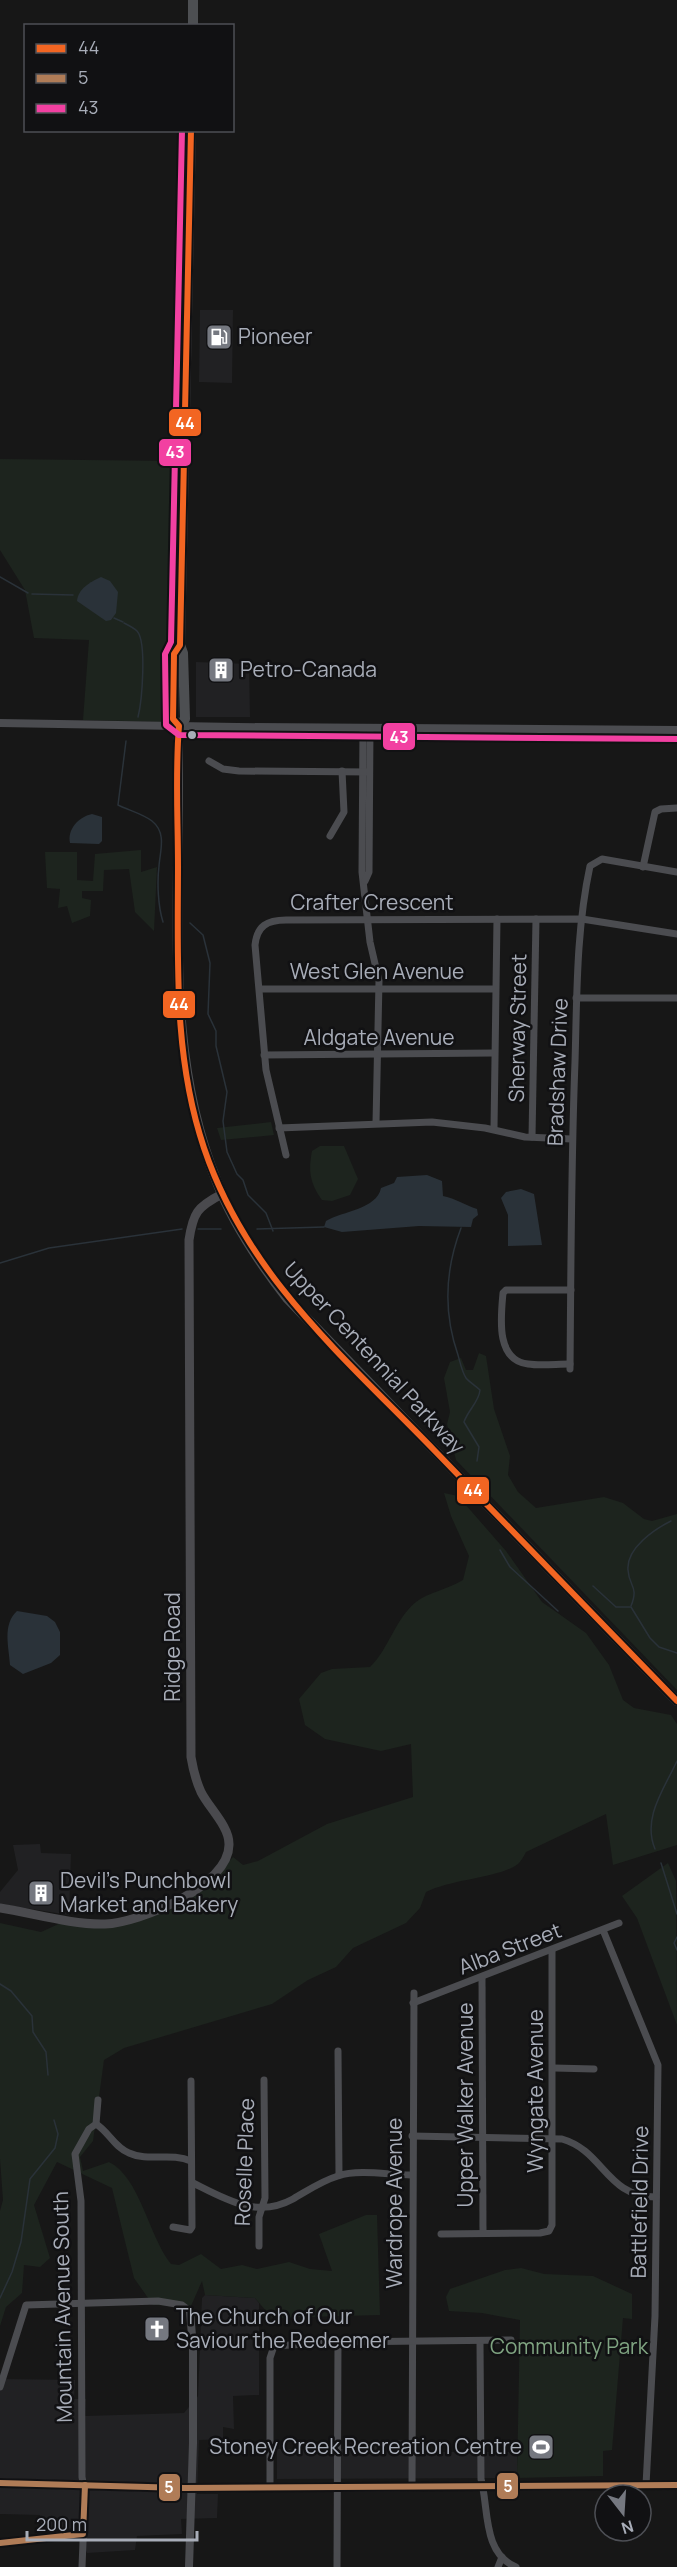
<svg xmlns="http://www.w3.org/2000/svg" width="677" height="2567" font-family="Manrope,sans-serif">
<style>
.built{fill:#212123}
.green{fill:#1d241e}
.water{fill:#2a3239}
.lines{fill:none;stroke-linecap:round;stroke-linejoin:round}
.stream{stroke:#2a3239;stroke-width:1.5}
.minor{stroke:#4b4c50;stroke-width:7}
.tertiary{stroke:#4b4c50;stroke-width:8}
.secondary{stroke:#4a4a4e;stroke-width:9}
.primary{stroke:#4d4f52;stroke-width:10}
.bus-1-casing{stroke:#111113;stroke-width:10}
.bus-2-casing{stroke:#111113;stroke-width:10}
.bus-3-casing{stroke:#111113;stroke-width:10}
.bus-1{stroke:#f26522;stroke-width:6}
.bus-2{stroke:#b07c57;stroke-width:6}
.bus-3{stroke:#f240a1;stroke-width:6}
.bus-dot{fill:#a8adb8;stroke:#111113;stroke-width:2}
.labels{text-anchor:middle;stroke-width:5;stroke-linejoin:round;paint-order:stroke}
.poi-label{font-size:21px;fill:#a8adb8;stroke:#111113;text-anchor:start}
.street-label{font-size:21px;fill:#a8adb8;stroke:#111113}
.park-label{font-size:21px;fill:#7fa381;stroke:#111113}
.line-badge{stroke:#111113;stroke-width:2}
.badge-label{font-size:16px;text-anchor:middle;font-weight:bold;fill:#fff}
</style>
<rect width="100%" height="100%" fill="#171717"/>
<g class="built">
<path d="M200,310h33l-1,73 -33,-1z"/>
<path d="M196,662l53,2 1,53h-54z"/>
<path d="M40,1844l1,9 30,1 -2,61 -69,-11v-12l18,-22 -5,-25z"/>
<path d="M205,2295l50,3 4,5v92l-26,1 1,33 -11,-2v12l-24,1 -2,54h21l-1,24 -36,1 1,15 -45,2 -2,14 -48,3 -10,-25 -36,3 -1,-16 -40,-1v-135l75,1 -1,19h12l-1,17 99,-3 14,-17 4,-98z"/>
<path d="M372,2440h44v12h101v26l-240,1v-30h94z"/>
</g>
<g class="green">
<path d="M0,459l172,2 -6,261 -83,-2 6,-80 -55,-2 -9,-48 -25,-40z"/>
<path d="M141,850v22l16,-5 -3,64 -19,-19 -6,-43 -25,1 -1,21h-21v7l9,2 -1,16 -18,7 -5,-17 -9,2 2,-19 -13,-1 -2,-36h32v28l16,1 2,-27z"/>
<path d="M271,1122l3,13 -53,5 -4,-12z"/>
<path d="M320,1146h24l14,33 -8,16 -18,6 -10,-1c-12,-17 -14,-28 -10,-49z"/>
<path d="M479,1353l7,3 8,53 16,47 -2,19 10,17 18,16 68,-11 19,6 21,16 8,2 25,-7v176l-221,-230 -9,-36 3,-12 -6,-34 6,-16 11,-4 5,12h7z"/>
<path d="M444,1493l14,3 48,55 36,51 44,31 23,32 14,35 11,8 37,7 6,9v121l-64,20 -7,-51 -80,38c-2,4 -5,9 -8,12 -19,14 -66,15 -92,28l-6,16 -14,15 -53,25 -17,19 -28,13 -36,24 -148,44 -20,12 -11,81 -13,16 3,14 26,-9c31,15 40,75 62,102l8,1 22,-11 20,15 21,-4 15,4 32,-7 21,7 22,2 -13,-37 47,-19h11l3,100 -108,3 -17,-20 -50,-3 -3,-14 -11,25 -38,-1 -19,-27 -22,-90 -55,-26 -23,43 16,53 -10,9 -16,-2 -2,28 -16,14 -6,19v-115l3,-11 -3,-41v-236l41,9 22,-10 47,5 62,-19 33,-19 28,-32 10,8 15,-4 69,-37 86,-27 -2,-53 -30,7 -56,-12 -20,-14 -6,-26 22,-26 11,-4 38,-2c19,-18 25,-48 46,-65 13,-10 33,-13 47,-22l6,-24 -18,-40z"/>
<path d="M668,1863l8,18 1,144 -40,-107 -15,-22z"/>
<path d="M521,2268l23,6 49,2 39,18v25l-9,-1 -11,132 -9,1v25l-86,2 3,-158 -38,-7 -33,-2 -3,-14 4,-8 55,-19z"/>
</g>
<g class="water">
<path d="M101,577l9,4 8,11 -2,21 -5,7 -5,1 -29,-20c1,-12 13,-19 24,-24z"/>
<path d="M92,814l10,3v24l-3,3 -29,-1c-3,-13 8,-26 22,-29z"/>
<path d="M427,1175l15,6 1,15c14,3 22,9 34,13l1,6 -5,4 -2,8 -52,-1 -77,6 -18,-5 2,-6c17,-10 51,-12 55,-33l13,-5 3,-6z"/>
<path d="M521,1189l13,5 8,51 -34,1v-31l-7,-17 5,-6z"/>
<path d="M17,1611l30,5 8,6 5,10v23l-9,8 -28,11 -13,-9c-1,-19 -8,-40 7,-54z"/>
</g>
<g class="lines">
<g class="stream">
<path d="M0,577l28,16"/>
<path d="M32,594l41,1"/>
<path d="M114,618l9,4"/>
<path d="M124,623c4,2 10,5 13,8 10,11 5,70 1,86"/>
<path d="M126,741l-8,64c10,5 25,9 34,16 15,12 8,30 7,45 -2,17 -1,40 4,56"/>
<path d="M190,923l13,12 7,28 -2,51 8,17v15l11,46 -4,29 4,31 10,22 6,6 5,15 18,18 7,18"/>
<path d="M461,1228c-16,42 -18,84 -3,127 2,7 4,17 8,23 3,4 10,8 14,12 -1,12 -12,20 -16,32l15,25 -2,14"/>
<path d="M198,1229h23"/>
<path d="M257,1229l67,-2"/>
<path d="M0,1263l49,-15 133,-19"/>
<path d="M500,1550l10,17 48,44"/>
<path d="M593,1586l23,21h15l19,31 9,9 18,6"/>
<path d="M631,1606c8,-20 -2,-19 -3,-36 -2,-22 27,-41 43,-49"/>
<path d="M655,1849c-13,-31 9,-60 22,-88"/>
<path d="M661,1863l16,51"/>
<path d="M677,1937l-3,6 3,7"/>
<path d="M0,1984l11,7 21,25 1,16 13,20 2,23"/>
<path d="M0,2298l12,-26 9,-30 9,-63 25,-31 3,-14 -4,-14"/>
</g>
<g class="minor">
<path d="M363,728l-1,144 8,70 9,39 -3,142"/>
<path d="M209,761l14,8 16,2 130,1"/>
<path d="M330,836l14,-24 -2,-41"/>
<path d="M643,867l12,-55 6,-3 16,-1"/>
<path d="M365,881l4,-9 1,-144"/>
<path d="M260,989h234"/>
<path d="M576,998h101"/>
<path d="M264,1055l229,-2"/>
<path d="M279,1128l153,-6 53,6 40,9 47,2"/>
<path d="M494,1129l3,-210"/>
<path d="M532,1137l4,-218"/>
<path d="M286,1155l-20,-85 -11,-125c2,-19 12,-25 31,-25l296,-1 95,15"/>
<path d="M570,1364c-14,0 -29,2 -42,0 -33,-4 -27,-48 -25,-71l3,-3h65"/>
<path d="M570,1369c1,-102 1,-204 5,-307 2,-65 1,-131 15,-196l12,-7 75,13"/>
<path d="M603,1930l55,135 -3,251 -9,169"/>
<path d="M482,1977l1,256"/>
<path d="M413,2003l206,-80"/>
<path d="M338,2051l1,124"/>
<path d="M554,2068l40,1"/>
<path d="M96,2124c13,8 18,23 33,29 19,9 42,-1 62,8"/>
<path d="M412,2136l150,3c42,12 44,58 94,58"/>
<path d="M193,2183c32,16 64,36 100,16 14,-8 28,-18 45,-23 21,-7 51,-1 73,-1"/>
<path d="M173,2227l17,3 2,-3 -1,-146"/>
<path d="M441,2234l99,-1 9,-2 3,-6v-274"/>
<path d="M259,2246v-29l6,-19 -1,-118"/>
<path d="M480,2342l1,137c8,29 1,74 35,88"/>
<path d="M0,2387l26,-82 132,-4 24,4 8,6"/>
<path d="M412,2486l2,-493"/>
<path d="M270,2487v-129l4,-12 64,-4 173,-2"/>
<path d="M0,2543l83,-9"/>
<path d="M82,2567l3,-74 -3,-16 -1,-276 -6,-47 14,-25 7,-5 2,-24"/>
<path d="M337,2567l1,-225"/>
<path d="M498,2567l4,-10"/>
</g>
<g class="tertiary">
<path d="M0,723l237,4 440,3"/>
<path d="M189,2567l4,-124v-95l-3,-37"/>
</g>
<g class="secondary">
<path d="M0,1908c32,5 72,17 105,16 34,-1 125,-38 124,-80 0,-18 -20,-36 -28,-52 -5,-11 -8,-23 -10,-35l-2,-517c4,-27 8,-33 33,-46"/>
<path d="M0,2483l184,5 493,-3"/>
</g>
<g class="primary">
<path d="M193,26v-26"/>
<path d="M191,130l-11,515 3,8 2,66 -6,7 -1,7c0,44 0,88 0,132 -1,107 -3,216 39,317 17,43 42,80 70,116l390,403"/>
<path d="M179,726l-6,-7 1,-65 6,-9"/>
</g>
<defs>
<path id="bus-1" d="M191,130l-11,515 -6,9 -1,65 6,7c-4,47 -1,93 -1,140 0,95 -5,190 26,282 43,128 139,208 230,302 81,84 162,167 243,251"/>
<g id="bus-2">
<path d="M0,2483l184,5 493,-3"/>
<path d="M0,2543l83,-9 2,-49"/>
</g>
<path id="bus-3" d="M182,130l-11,512 -6,12 1,71 13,10 498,4"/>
</defs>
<use href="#bus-1" class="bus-1-casing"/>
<use href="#bus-2" class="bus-2-casing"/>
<use href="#bus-3" class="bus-3-casing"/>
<use href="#bus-1" class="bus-1"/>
<use href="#bus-2" class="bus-2"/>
<use href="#bus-3" class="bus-3"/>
</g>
<defs>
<symbol id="fuel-square" viewBox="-11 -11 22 22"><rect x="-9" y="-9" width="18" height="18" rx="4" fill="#757880" stroke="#111113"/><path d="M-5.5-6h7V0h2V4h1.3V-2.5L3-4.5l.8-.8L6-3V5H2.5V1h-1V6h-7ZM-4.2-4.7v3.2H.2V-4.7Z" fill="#fff"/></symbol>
<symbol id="building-square" viewBox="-11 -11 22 22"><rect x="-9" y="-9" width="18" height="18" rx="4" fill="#757880" stroke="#111113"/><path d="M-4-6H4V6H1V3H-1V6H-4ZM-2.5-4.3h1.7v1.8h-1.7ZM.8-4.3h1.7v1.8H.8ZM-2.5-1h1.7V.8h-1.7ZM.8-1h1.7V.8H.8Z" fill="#fff"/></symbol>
<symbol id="church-square" viewBox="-11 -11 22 22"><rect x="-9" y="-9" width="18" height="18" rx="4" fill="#757880" stroke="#111113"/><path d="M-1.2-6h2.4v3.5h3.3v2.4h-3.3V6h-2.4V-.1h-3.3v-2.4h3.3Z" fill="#fff"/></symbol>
<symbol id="stadium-square" viewBox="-11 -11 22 22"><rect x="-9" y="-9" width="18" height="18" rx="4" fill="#757880" stroke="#111113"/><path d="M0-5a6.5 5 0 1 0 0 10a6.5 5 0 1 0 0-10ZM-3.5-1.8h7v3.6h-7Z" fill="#fff"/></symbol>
</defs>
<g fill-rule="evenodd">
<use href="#fuel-square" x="204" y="322" width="30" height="30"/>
<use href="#building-square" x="206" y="655" width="30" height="30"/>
<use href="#building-square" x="26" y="1878" width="30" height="30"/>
<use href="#church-square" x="142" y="2314" width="30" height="30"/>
<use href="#stadium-square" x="526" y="2432" width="30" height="30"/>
</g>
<circle class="bus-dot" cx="192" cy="735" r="5"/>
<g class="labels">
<g class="poi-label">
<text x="238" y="344">Pioneer</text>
<text x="240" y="677">Petro-Canada</text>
<text x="60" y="1888">Devil's Punchbowl<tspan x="60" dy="24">Market and Bakery</tspan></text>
<text x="176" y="2324">The Church of Our<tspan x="176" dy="24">Saviour the Redeemer</tspan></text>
<text x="522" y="2454" text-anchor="end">Stoney Creek Recreation Centre</text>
</g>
<g class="street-label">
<text x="372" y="910">Crafter Crescent</text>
<text x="377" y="979">West Glen Avenue</text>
<text transform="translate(518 1028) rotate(-89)" y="7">Sherway Street</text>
<text x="379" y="1045">Aldgate Avenue</text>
<text transform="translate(558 1072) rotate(-88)" y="7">Bradshaw Drive</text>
<text transform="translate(374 1358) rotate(47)" y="7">Upper Centennial Parkway</text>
<text transform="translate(173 1647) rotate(-90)" y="7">Ridge Road</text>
<text transform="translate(510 1949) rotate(-21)" y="7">Alba Street</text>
<text transform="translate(536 2091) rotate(-90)" y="7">Wyngate Avenue</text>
<text transform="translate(466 2105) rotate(-90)" y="7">Upper Walker Avenue</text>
<text transform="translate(245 2162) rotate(-88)" y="7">Roselle Place</text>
<text transform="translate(640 2202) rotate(-89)" y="7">Battlefield Drive</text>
<text transform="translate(395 2203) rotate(-90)" y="7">Wardrope Avenue</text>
<text transform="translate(63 2307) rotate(-91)" y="7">Mountain Avenue South</text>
</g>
<g class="park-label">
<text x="569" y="2354">Community Park</text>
</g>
</g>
<g class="line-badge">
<rect x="168" y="408" width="34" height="29" rx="6" fill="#f26522"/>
<rect x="158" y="438" width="34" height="29" rx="6" fill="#f240a1"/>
<rect x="382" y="722" width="34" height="29" rx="6" fill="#f240a1"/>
<rect x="162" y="990" width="34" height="29" rx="6" fill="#f26522"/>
<rect x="456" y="1476" width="34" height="29" rx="6" fill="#f26522"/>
<rect x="496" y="2472" width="23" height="28" rx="6" fill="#b07c57"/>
<rect x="158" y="2473" width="23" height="29" rx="6" fill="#b07c57"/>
</g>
<g class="badge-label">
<text x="185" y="429">44</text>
<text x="175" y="458">43</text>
<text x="399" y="743">43</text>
<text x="179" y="1010">44</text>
<text x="473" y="1496">44</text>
<text x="508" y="2492">5</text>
<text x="169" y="2493">5</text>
</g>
<rect x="24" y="24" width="210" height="108" fill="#111113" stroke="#4d4f55" stroke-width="1.5"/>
<rect x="36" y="44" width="30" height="9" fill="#f26522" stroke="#4d4f55" stroke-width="1.5"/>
<text x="78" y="54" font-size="18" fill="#a8adb8">44</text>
<rect x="36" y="74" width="30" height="9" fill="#b07c57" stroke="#4d4f55" stroke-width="1.5"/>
<text x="78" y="84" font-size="18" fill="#a8adb8">5</text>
<rect x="36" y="104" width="30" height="9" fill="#f240a1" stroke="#4d4f55" stroke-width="1.5"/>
<text x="78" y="114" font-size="18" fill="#a8adb8">43</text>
<g transform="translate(623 2513) rotate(163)"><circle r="28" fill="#111113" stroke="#4d4f55" stroke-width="1.5"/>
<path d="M0-4.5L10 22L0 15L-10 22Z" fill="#757880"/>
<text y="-9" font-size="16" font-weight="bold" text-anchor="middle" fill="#a8adb8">N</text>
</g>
<path d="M27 2531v9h170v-9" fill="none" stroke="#a8adb8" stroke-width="3"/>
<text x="36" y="2531" font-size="18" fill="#a8adb8" stroke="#111113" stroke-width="4.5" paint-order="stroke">200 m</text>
</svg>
